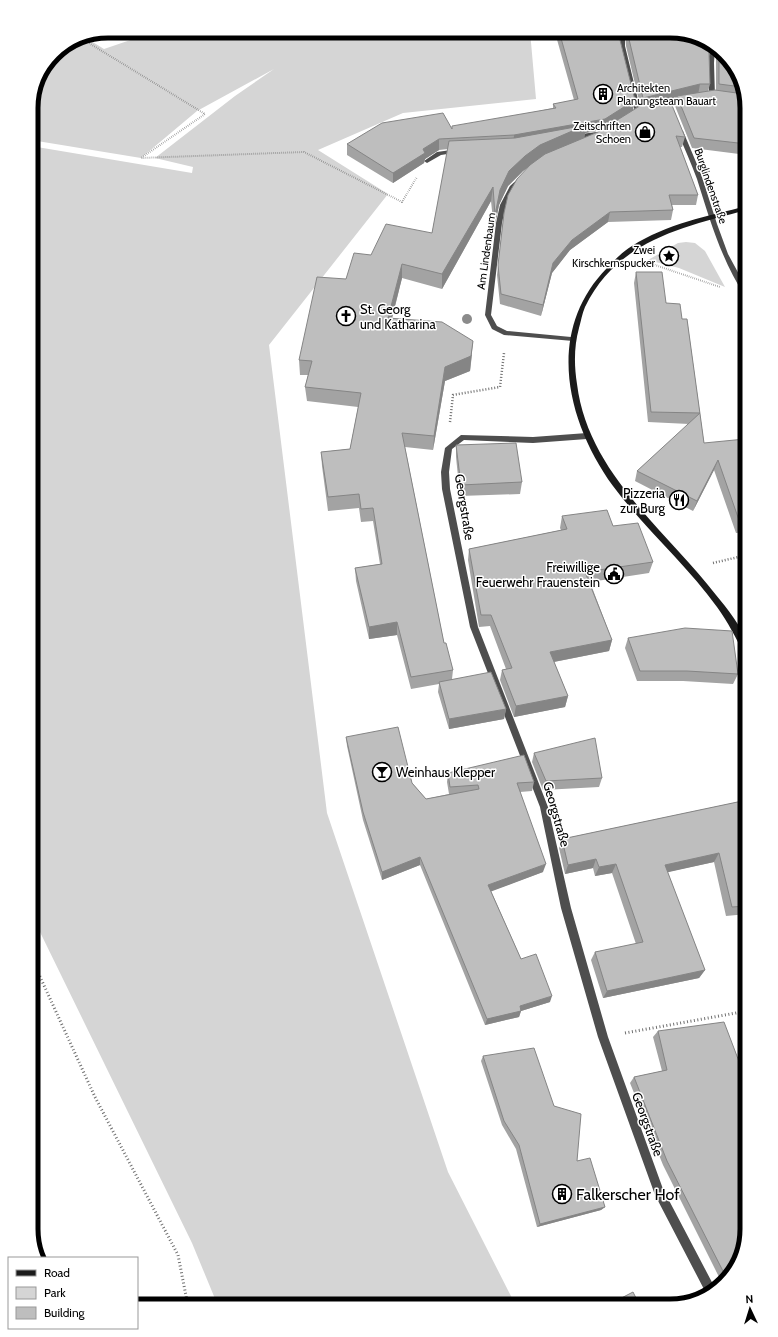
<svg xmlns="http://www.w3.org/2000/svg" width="778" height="1337" font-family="Cabin,sans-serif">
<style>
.green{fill:#d5d5d5}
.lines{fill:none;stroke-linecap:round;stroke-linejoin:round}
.path-far2{stroke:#707070;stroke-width:2;stroke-dasharray:0.5 1.5;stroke-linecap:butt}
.path-far1{stroke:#707070;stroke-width:2.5;stroke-dasharray:1 2;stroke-linecap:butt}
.path{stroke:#707070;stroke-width:3;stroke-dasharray:1 2.5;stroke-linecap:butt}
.minor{fill:#4e4e4e;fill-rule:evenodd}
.secondary{fill:#1b1b1b;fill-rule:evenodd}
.tree{fill:#8b8b8b}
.wall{fill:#a3a3a3;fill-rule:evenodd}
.shaded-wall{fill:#858585}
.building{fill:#bebebe;stroke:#858585}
.labels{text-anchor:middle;stroke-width:3;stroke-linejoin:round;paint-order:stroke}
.far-poi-label{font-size:11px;fill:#000;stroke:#fff;text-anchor:end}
.far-street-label{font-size:11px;fill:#000;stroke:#fff}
.poi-label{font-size:13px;fill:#000;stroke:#fff;text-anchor:start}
.street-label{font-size:13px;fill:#000;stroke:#fff}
.near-poi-label{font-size:16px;fill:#000;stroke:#fff;text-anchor:start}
.rim{fill:none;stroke:#000;stroke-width:5}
</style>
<rect width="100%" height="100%" fill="#fff"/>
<g class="green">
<path d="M157,31h373l6,68 -133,14 -85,37 70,44 -119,151 58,468 121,359 68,134h-298l-26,-63 -152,-311 -9,-30v-756l161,27 1,-6 -38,-9 80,-62 39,-27 -77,42 -56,47 -110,-18v-37l23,-50 25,-16 4,-1 21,13z"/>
<path d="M686,242l9,1 10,8 20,36 -46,-19 -31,-8 30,-17z"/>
</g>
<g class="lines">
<g class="path-far2">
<path d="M79,37l126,77 -64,44 163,-6 98,50 15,-25"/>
<path d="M649,263l71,24"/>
</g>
<g class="path-far1">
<path d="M450,422l3,-27 47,-8 4,-34"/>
<path d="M713,563l34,-8"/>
</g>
<g class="path">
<path d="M31,957l64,140 83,158 10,51"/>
<path d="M625,1033l122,-22"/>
</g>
<g class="minor">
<path d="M619,31h6v15l16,66 -3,2 -3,-2 -16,-66z"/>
<path d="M711,43l4,4 -1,16 1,34 -3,2 -3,-2 -1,-34z"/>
<path d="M680,129l3,2 18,43 16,50 11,30 19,35v7h-2c-24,-37 -35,-76 -48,-117 -6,-16 -13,-32 -20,-48z"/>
<path d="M604,131l2,1v2l-32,5 -3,-2 3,-2z"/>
<path d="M458,149l3,2 -1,1 -19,3 -14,8 -3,-2 13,-9z"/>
<path d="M521,176l3,2 -9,10 -9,17 -4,18 -11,92 6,11 10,5 64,6h2v4l-69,-6 -12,-6 -7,-14 11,-92 4,-18 10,-19z"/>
<path d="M587,433l3,3 -3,3 -54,4 -69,-3 -12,9 -3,23 1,17 28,138 70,180 23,101 37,129 55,152 52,99 -8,7 -52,-100 -57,-158 -37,-129 -21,-101 -70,-180 -28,-138 -1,-17 4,-24 16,-13 72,2z"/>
</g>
<path class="secondary" d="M747,206v4c-65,17 -130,31 -162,97 -3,7 -4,14 -6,21 -5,18 -5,37 -2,56 11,89 88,145 139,211 11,13 26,32 31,48 1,4 0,9 0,12l-3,-1c-8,-16 -16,-32 -27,-47 -31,-43 -72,-78 -104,-121 -47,-65 -68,-155 -6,-218 8,-8 15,-16 25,-22 34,-22 76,-30 115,-40z"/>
</g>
<circle class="tree" cx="467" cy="319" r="5"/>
<g class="wall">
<path d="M555,31h64v5l14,74 7,-5 -14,-59 -1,-15h50l34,22 1,31 -2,7 8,-1v-42l23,26 8,34v47l-55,-7 -17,-42 1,-6 -6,1 15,36 -3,10h-2l18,48 -2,10h-24l1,5 -2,10 -63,2 -38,28 -18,23 -11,43 -41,-12 -3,-29 7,-62 24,-46 -5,4 -15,15 -9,19 -5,25 -3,-29 -49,88 -40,-11 -10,41 80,36 -2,16 -25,10 -12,69 -28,-3 39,196 9,27 -1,9 54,30 -2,10 -55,10 -11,-37 1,-8 -28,5 -14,-54 -28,4 -13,-58 -1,-13 25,-4 -7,-43 -12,1 -2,-14 -31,3 -6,-45 -1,-14 29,-3 8,-42 -51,-6 -2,-14 3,-12h-8l-1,-15 47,-81 25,-24 61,-22 16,-84 -9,1 -14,9 -1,4 -31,20 -46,-28v-11l105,-15 101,-21v-4l21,-4 -18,-64zM602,130l-4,2 -14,6 1,-5z"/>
<path d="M636,272l46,47h5l17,124 43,2v87l-11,1 -22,-63 -21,41 -58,-30 2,-10 52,-47 -41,-2 -14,-139z"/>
<path d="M456,445l66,37 -2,12 -60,2 -4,-39z"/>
<path d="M562,516l51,10 40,36 -4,11 -59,9 22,58 -3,11 -55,11 14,34 -3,11 -51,10 -14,-37 2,-10 4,-1 -16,-43 -11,1 -11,-67 1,-11 92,-19 -1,-2z"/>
<path d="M628,638l110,36 -5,10 -50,-3h-46l-12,-33z"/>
<path d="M346,737l66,46 14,16 23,-5 -2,-12 1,-9 86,9 -2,9 -12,1 23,80 -52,19 30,68 29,43 -29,9 -2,6 -34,8 -65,-160 -38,15 -19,-60 -16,-74z"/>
<path d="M534,753l68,25 -3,9 -56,3 -11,-28z"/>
<path d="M747,800v114l-21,2 -12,-54 -47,10 38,98 -6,8 -96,20 -12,-38 4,-8 41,-8 -24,-71 -17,3 -2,-8 -28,6 -6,-26 3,-9z"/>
<path d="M658,1031l85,41 4,-1v77h-6l-16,127 -6,2 -56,-112 -33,-82 4,-6 28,-6 -9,-34z"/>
<path d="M483,1056l71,50 23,55 28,46 -4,3 -64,17 -21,-78 -14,-24 -21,-64z"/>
</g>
<g class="shaded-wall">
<path d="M700,84l-2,11 -21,1 -1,4 -35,8 2,-10z"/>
<path d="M635,100l-2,10 -30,20 -18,3 -1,7 -46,20 -15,11 -15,15 -9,19 -5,25 1,-15 5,-25 13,-44 1,-11z"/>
<path d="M439,139v11l-14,9 -1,4 -31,20v-10l30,-24z"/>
<path d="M493,187l-2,14 -49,88v-15z"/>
<path d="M610,212l-2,10 -38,28 -18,23 -11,43 2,-11 10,-42 19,-23z"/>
<path d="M402,264v14l-14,55v-15z"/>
<path d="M473,341l-3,30 -25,10 -12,69 1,-14 11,-69z"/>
<path d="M718,460l-4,10 -21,41 4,-10z"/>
<path d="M397,622v13l-28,4v-12z"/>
<path d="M612,640l-3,11 -61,12 2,-11z"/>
<path d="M568,696l-3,11 -51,10 2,-11z"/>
<path d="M506,709l-2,10 -55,10v-10z"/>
<path d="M719,853l-5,9 -54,12 5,-9z"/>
<path d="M420,857v8l-38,15v-8z"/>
<path d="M596,859l-3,9 -28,6 3,-9z"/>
<path d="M546,864l-3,8 -56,21 1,-8z"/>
<path d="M616,864l-4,9 -17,3 4,-9z"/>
<path d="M705,970l-6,8 -96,20 4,-7z"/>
<path d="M552,996l-2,6 -29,9 -2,6 -34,8 2,-6 33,-13z"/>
<path d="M605,1207l-4,3 -64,17 3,-3z"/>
</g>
<g class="building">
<path d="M559,31h60v5l16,64 -30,19 -91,16 -75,4 -16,10 2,4 -32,20 -46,-29 35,-21 61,-10 9,16v-3l104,-18 -3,-4 25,-5z"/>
<path d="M628,31h47l36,12 -2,10 1,31h-10l-57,14 -15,-63z"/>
<path d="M719,51l20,23 3,13 -23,-3z"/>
<path d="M715,90l29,4 3,14v36l-53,-6 -17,-42z"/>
<path d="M669,98l16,39 -9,-1 22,59h-29l4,15 -63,2 -38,28 -19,23 -10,42 -42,-11 -3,-29 6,-52 4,-18 9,-16 13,-14 15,-11 53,-22 45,-28z"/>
<path d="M586,125l-46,20 -15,11 -16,15 -9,19 -5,25 -2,-28 -51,87 -40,-10 -14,54 54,4 31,19 -2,15 -26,11 -11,69 -32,-3 42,210h2l7,27 -42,7 -14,-55 -28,5 -14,-59 27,-4 -9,-56 -12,1 -2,-15 -31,3 -7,-45 29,-3 11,-56 -56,-6 7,-26 -13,-1 18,-83 29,2 8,-26 17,2 15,-31 46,9 17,-92 66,-3z"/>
<path d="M636,272h26l4,31 14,1 2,15h5l17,124 41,-4 2,6v77l-7,1 -22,-63 -21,41 -60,-30 63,-58 -49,-1z"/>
<path d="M516,443l6,39 -61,3 -5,-40z"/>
<path d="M607,510l6,16 25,-3 15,39 -68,10 27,68 -62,12 18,44 -52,10 -14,-36 10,-2 -21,-53h-10l-12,-66 98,-20 -5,-13z"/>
<path d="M685,628l47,3 6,43 -51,-3h-47l-12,-33z"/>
<path d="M491,672l15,37 -57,10 -10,-37z"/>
<path d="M398,727l14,56 14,16 53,-10 -1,-4 -28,2 -2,-14 76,-18 10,27 -17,1 29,81 -58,21 33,74 15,-5 16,42 -32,10 1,5 -34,8 -67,-162 -38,15 -19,-60 -17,-75z"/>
<path d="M595,738l7,40 -56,3 -12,-28z"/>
<path d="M747,800v106l-15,1 -13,-54 -54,12 40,105 -98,21 -12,-39 48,-10 -27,-78 -17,3 -3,-8 -28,6 -6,-26z"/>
<path d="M724,1022l19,50 4,-1v73l-8,1 8,18v66l-13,41 -9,5 -58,-114 -33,-84 33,-7 -9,-39z"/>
<path d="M534,1048l20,58 27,8 -4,47 13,-3 15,49 -65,17 -21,-79 -15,-24 -21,-65z"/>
<path d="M633,1292l7,14h-34z"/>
</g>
<defs>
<symbol id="building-ring" viewBox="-11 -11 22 22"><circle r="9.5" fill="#fff" stroke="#000" stroke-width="1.5"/><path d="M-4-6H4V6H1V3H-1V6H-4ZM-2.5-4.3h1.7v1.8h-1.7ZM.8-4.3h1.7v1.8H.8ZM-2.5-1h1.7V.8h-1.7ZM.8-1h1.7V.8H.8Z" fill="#000"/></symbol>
<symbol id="shop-ring" viewBox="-11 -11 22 22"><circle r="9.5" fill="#fff" stroke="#000" stroke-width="1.5"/><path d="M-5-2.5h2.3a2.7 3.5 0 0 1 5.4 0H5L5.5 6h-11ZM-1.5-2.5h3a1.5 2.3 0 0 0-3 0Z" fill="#000"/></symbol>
<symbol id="sight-ring" viewBox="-11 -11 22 22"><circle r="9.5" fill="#fff" stroke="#000" stroke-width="1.5"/><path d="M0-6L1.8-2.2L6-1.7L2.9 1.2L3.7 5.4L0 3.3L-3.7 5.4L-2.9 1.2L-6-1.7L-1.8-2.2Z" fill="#000"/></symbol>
<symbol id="church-ring" viewBox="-11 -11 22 22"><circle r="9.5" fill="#fff" stroke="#000" stroke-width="1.5"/><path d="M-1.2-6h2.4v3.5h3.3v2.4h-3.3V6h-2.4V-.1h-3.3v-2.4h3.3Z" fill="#000"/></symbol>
<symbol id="restaurant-ring" viewBox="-11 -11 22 22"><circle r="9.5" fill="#fff" stroke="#000" stroke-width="1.5"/><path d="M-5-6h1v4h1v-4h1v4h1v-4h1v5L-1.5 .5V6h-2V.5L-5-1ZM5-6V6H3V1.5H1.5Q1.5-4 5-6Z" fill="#000"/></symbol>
<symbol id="civic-ring" viewBox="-11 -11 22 22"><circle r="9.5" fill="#fff" stroke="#000" stroke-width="1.5"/><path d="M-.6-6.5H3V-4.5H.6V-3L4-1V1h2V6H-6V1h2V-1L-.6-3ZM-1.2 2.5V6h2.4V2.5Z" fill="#000"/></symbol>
<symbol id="bar-ring" viewBox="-11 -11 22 22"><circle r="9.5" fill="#fff" stroke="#000" stroke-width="1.5"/><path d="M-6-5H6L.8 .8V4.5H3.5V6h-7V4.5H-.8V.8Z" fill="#000"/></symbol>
</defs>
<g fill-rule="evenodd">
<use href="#building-ring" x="592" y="83" width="22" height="22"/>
<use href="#shop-ring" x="634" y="121" width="22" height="22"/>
<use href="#sight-ring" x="658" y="245" width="22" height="22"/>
<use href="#church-ring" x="335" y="305" width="22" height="22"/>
<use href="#restaurant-ring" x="668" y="489" width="22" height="22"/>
<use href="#civic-ring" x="603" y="563" width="22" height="22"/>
<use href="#bar-ring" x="371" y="761" width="22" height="22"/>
<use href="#building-ring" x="551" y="1183" width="22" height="22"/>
</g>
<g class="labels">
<g class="far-poi-label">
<text x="617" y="92" text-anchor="start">Architekten<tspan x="617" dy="13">Planungsteam Bauart</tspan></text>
<text x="631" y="130">Zeitschriften<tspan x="631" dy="13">Schoen</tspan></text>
<text x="655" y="254">Zwei<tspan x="655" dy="13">Kirschkernspucker</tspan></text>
</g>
<g class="far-street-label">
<text transform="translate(711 186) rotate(71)" y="4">Burglindenstraße</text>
<text transform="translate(486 251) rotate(-82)" y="4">Am Lindenbaum</text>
</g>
<g class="poi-label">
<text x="360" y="314">St. Georg<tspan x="360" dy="15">und Katharina</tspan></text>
<text x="665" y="498" text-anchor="end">Pizzeria<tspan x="665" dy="15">zur Burg</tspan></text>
<text x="600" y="572" text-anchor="end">Freiwillige<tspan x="600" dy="15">Feuerwehr Frauenstein</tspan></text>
<text x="396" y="777">Weinhaus Klepper</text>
</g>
<g class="street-label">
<text transform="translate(465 507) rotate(81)" y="5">Georgstraße</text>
<text transform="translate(557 814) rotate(74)" y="5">Georgstraße</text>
<text transform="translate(648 1124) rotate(70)" y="5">Georgstraße</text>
</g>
<g class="near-poi-label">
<text x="576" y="1200">Falkerscher Hof</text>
</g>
</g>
<path d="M0 0H778V1337H0ZM108 38H670A70 70 0 0 1 740 108V1229A70 70 0 0 1 670 1299H108A70 70 0 0 1 38 1229V108A70 70 0 0 1 108 38Z" fill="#fff" fill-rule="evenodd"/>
<path class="rim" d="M108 38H670A70 70 0 0 1 740 108V1229A70 70 0 0 1 670 1299H108A70 70 0 0 1 38 1229V108A70 70 0 0 1 108 38Z"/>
<rect x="8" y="1257" width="130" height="72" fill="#ffffff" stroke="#999999"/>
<rect x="16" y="1270" width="20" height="6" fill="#1b1b1b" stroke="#999999"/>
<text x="44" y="1277" font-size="12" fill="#000000">Road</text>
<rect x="16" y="1287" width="20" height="12" fill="#d5d5d5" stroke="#999999"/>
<text x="44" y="1297" font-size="12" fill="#000000">Park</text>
<rect x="16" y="1307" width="20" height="12" fill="#bebebe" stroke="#999999"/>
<text x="44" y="1317" font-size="12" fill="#000000">Building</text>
<g transform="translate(750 1309) rotate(356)" stroke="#ffffff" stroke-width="3" paint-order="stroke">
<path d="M0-3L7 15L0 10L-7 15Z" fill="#000000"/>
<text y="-6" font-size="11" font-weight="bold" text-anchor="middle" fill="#000000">N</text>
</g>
</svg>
